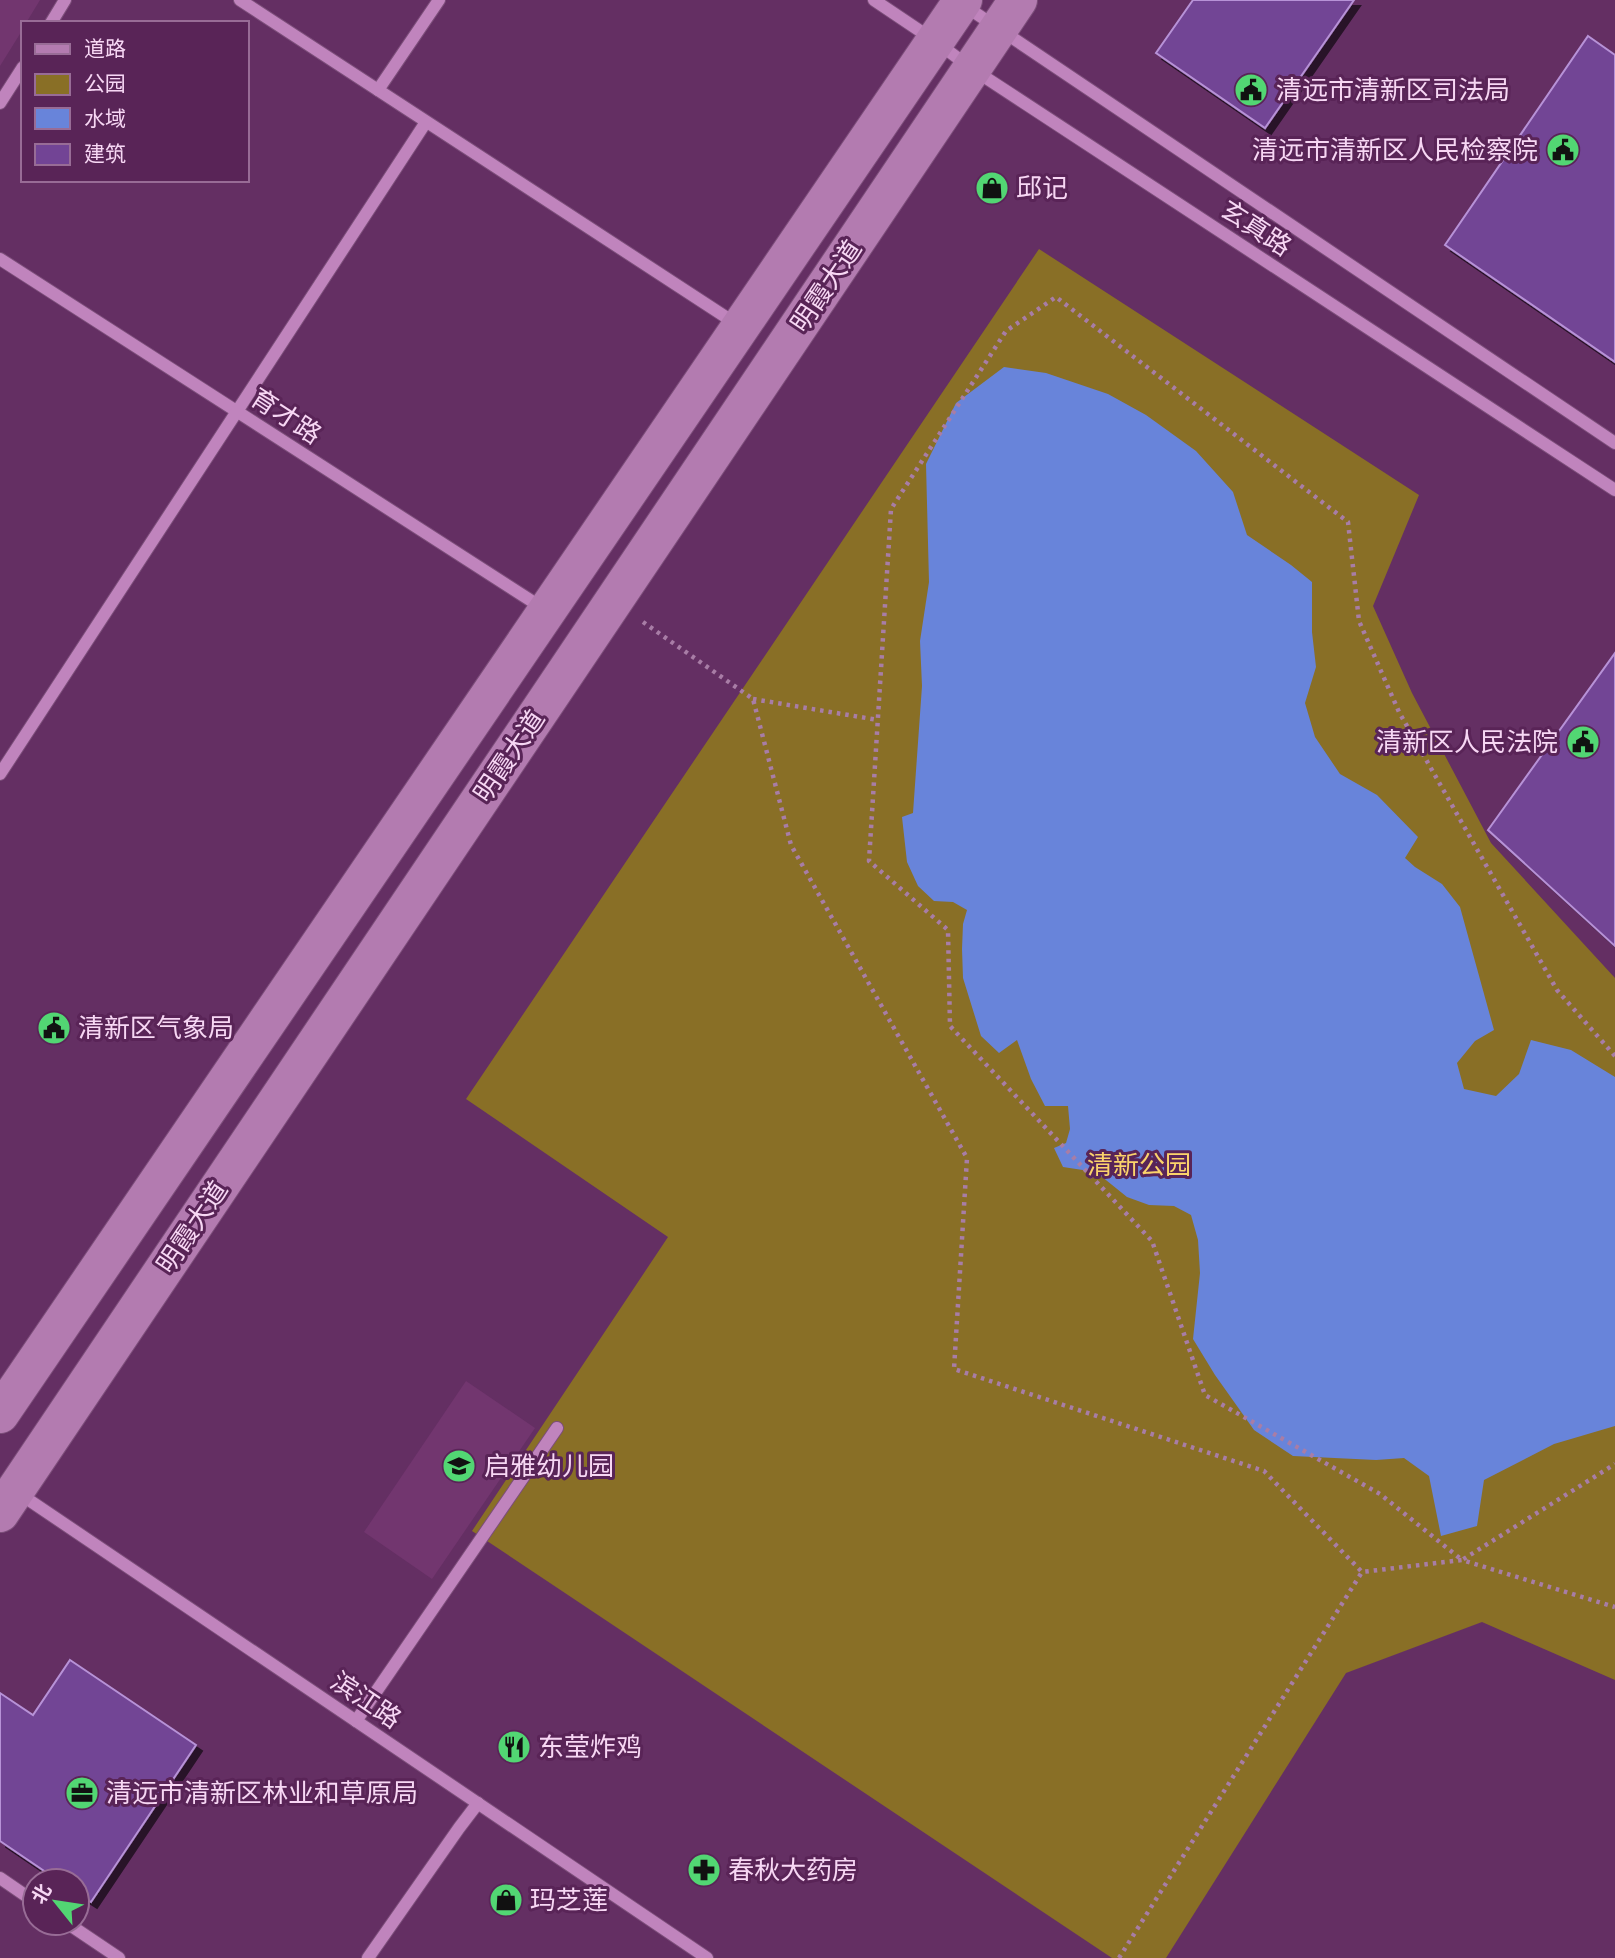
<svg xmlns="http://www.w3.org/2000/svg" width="1615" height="1958" font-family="Signika,'Noto Sans SC',sans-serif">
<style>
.built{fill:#72366f}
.green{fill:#896f26}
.water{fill:#6884da}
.building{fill:#724495;stroke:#b792d7;stroke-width:2;filter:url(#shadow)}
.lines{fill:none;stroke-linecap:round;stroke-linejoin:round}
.minor-casing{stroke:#7c4e7a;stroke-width:14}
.major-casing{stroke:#7c4e7a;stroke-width:40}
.path{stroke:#a87da6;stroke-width:4.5;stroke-dasharray:3.5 5;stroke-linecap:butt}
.minor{stroke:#c084bd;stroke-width:12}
.major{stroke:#b37bb0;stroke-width:38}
.labels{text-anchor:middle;stroke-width:6;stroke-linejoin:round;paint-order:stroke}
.poi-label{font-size:26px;fill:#f7d7f4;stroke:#592457;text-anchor:start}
.street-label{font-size:26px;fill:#f7d7f4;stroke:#592457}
.park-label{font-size:26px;fill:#fbd36b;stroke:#592457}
</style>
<defs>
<filter id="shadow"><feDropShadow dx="6" dy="6" stdDeviation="0" flood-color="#0009"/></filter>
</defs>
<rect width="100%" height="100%" fill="#642f63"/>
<g class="built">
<path d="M0,0h40l-14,23h-3v6l-23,37z"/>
<path d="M466,1381l69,47 -103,151 -68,-47z"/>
</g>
<path class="green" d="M1039,249l380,246 -46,111 39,87 79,150 124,135v702l-133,-58 -136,51 -180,285h-54l-640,-427 196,-294 -202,-138z"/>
<path class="water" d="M1004,367l42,6 62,21 38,21 50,36 37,41 14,43 44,30 21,17v50l4,35 -11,36 10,34 25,37 37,21 41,42 -13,21 10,9 27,17 18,23 34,123 -19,11 -18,22 7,26 32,7 23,-22 12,-34 40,10 44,27v349l-61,18 -70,36 -7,46 -36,10 -12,-60 -25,-18 -28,2 -83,-4 -39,-26 -39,-55 -22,-36 7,-66 -2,-33 -7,-25 -17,-9 -25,-1 -22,-8 -31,-25 -33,-5 -9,-19 12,-5 4,-14 -2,-23h-23l-14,-27 -14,-39 -18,13 -18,-17 -18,-58 -1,-29 1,-25 4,-14 -14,-8 -19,-1 -16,-15 -11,-24 -5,-45 11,-4 9,-127 -2,-45 9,-59 -3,-118 30,-61z"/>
<g class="building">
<path d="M1193,0h161l-89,128 -109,-75z"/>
<path d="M1588,36l27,19v307l-170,-117z"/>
<path d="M1615,653v293l-127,-116z"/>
<path d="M70,1660l126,85 -105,157 -14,-9v-12h-18l-59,-40v-148l33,22z"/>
</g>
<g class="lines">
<defs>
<g id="minor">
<path d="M240,0l498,325"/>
<path d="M874,0l61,41 36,27 644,422"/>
<path d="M965,6l650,437"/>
<path d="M51,23l14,-23"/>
<path d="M378,90l61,-90"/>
<path d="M0,103l23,-36"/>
<path d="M0,259l544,350"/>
<path d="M0,774l426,-652"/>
<path d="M20,1494l687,464"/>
<path d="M356,1721l201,-293"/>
<path d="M0,1878l35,24"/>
<path d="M67,1923l52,35"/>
<path d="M368,1958l91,-130 19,-25"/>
</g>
<g id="major">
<path d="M0,1414l963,-1414"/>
<path d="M0,1513l1018,-1513"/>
</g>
</defs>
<use href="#minor" class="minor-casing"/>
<use href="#major" class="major-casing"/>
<g class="path">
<path d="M643,622l110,77 38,146 176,313 -13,211 310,102 98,101 100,-12 153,47"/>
<path d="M753,699l125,21"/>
<path d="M1615,1056l-58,-66 -158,-278 -40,-91 -11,-99 -292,-225 -50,34 -115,178 -22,352 79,69 2,96 202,215 53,154 175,99 82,66 153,-96"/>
<path d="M1119,1958l243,-386"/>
</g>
<use href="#minor" class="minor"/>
<use href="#major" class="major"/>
</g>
<defs>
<symbol id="civic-disc" viewBox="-11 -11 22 22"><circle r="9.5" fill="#52d673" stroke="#592457"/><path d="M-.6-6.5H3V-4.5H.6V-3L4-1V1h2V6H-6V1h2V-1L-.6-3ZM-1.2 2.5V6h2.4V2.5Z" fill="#111"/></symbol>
<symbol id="shop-disc" viewBox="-11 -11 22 22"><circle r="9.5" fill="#52d673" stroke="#592457"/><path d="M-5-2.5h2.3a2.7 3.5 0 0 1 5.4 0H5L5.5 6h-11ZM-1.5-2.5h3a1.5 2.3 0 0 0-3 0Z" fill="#111"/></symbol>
<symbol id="school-disc" viewBox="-11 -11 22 22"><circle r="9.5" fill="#52d673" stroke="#592457"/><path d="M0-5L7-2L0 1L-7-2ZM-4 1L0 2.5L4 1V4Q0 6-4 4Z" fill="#111"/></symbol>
<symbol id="restaurant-disc" viewBox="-11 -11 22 22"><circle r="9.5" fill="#52d673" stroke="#592457"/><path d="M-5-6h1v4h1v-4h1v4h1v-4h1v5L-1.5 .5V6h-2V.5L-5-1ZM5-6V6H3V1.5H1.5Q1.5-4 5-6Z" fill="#111"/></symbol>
<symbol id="office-disc" viewBox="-11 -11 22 22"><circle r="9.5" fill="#52d673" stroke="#592457"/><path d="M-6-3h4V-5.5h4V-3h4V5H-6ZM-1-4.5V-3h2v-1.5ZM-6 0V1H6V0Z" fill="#111"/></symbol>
<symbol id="pharmacy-disc" viewBox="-11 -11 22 22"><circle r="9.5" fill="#52d673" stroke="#592457"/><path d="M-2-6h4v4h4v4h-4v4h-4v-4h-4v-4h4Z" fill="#111"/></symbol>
</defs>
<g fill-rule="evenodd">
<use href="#civic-disc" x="1232" y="71" width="38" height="38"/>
<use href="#civic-disc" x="1544" y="131" width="38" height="38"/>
<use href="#shop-disc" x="973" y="169" width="38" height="38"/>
<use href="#civic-disc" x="1564" y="723" width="38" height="38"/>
<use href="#civic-disc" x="35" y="1009" width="38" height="38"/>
<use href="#school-disc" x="440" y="1447" width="38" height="38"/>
<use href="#restaurant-disc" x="495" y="1728" width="38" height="38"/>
<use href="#office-disc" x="63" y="1774" width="38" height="38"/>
<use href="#pharmacy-disc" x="685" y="1851" width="38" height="38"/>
<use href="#shop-disc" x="487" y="1881" width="38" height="38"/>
</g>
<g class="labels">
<g class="poi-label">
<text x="1276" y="99">清远市清新区司法局</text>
<text x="1538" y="159" text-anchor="end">清远市清新区人民检察院</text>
<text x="1016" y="197">邱记</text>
<text x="1558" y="751" text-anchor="end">清新区人民法院</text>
<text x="78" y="1037">清新区气象局</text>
<text x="484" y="1475">启雅幼儿园</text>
<text x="538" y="1756">东莹炸鸡</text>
<text x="106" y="1802">清远市清新区林业和草原局</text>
<text x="728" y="1879">春秋大药房</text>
<text x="530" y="1909">玛芝莲</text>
</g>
<g class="street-label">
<text transform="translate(1256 228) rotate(33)" y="9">玄真路</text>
<text transform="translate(826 286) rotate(-56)" y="9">明霞大道</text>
<text transform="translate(286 416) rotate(33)" y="9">育才路</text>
<text transform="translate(509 756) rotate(-56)" y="9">明霞大道</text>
<text transform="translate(192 1227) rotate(-56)" y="9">明霞大道</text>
<text transform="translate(366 1700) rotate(34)" y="9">滨江路</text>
</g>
<g class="park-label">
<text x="1139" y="1174">清新公园</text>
</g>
</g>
<rect x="21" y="21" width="228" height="161" fill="#592457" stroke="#986c96" stroke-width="2"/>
<rect x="35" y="44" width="35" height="10" fill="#b37bb0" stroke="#986c96" stroke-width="2"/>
<text x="84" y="56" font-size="21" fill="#f7d7f4">道路</text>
<rect x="35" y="74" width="35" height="21" fill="#896f26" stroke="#986c96" stroke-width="2"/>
<text x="84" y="91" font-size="21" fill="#f7d7f4">公园</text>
<rect x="35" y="108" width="35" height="21" fill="#6884da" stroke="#986c96" stroke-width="2"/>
<text x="84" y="126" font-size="21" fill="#f7d7f4">水域</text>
<rect x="35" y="144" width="35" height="21" fill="#724495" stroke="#986c96" stroke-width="2"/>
<text x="84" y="161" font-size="21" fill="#f7d7f4">建筑</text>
<g transform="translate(56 1902) rotate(300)"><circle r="33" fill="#592457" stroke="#986c96" stroke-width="2"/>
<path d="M0-5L12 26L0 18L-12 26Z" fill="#52d673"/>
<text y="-10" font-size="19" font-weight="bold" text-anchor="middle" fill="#f7d7f4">北</text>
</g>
</svg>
